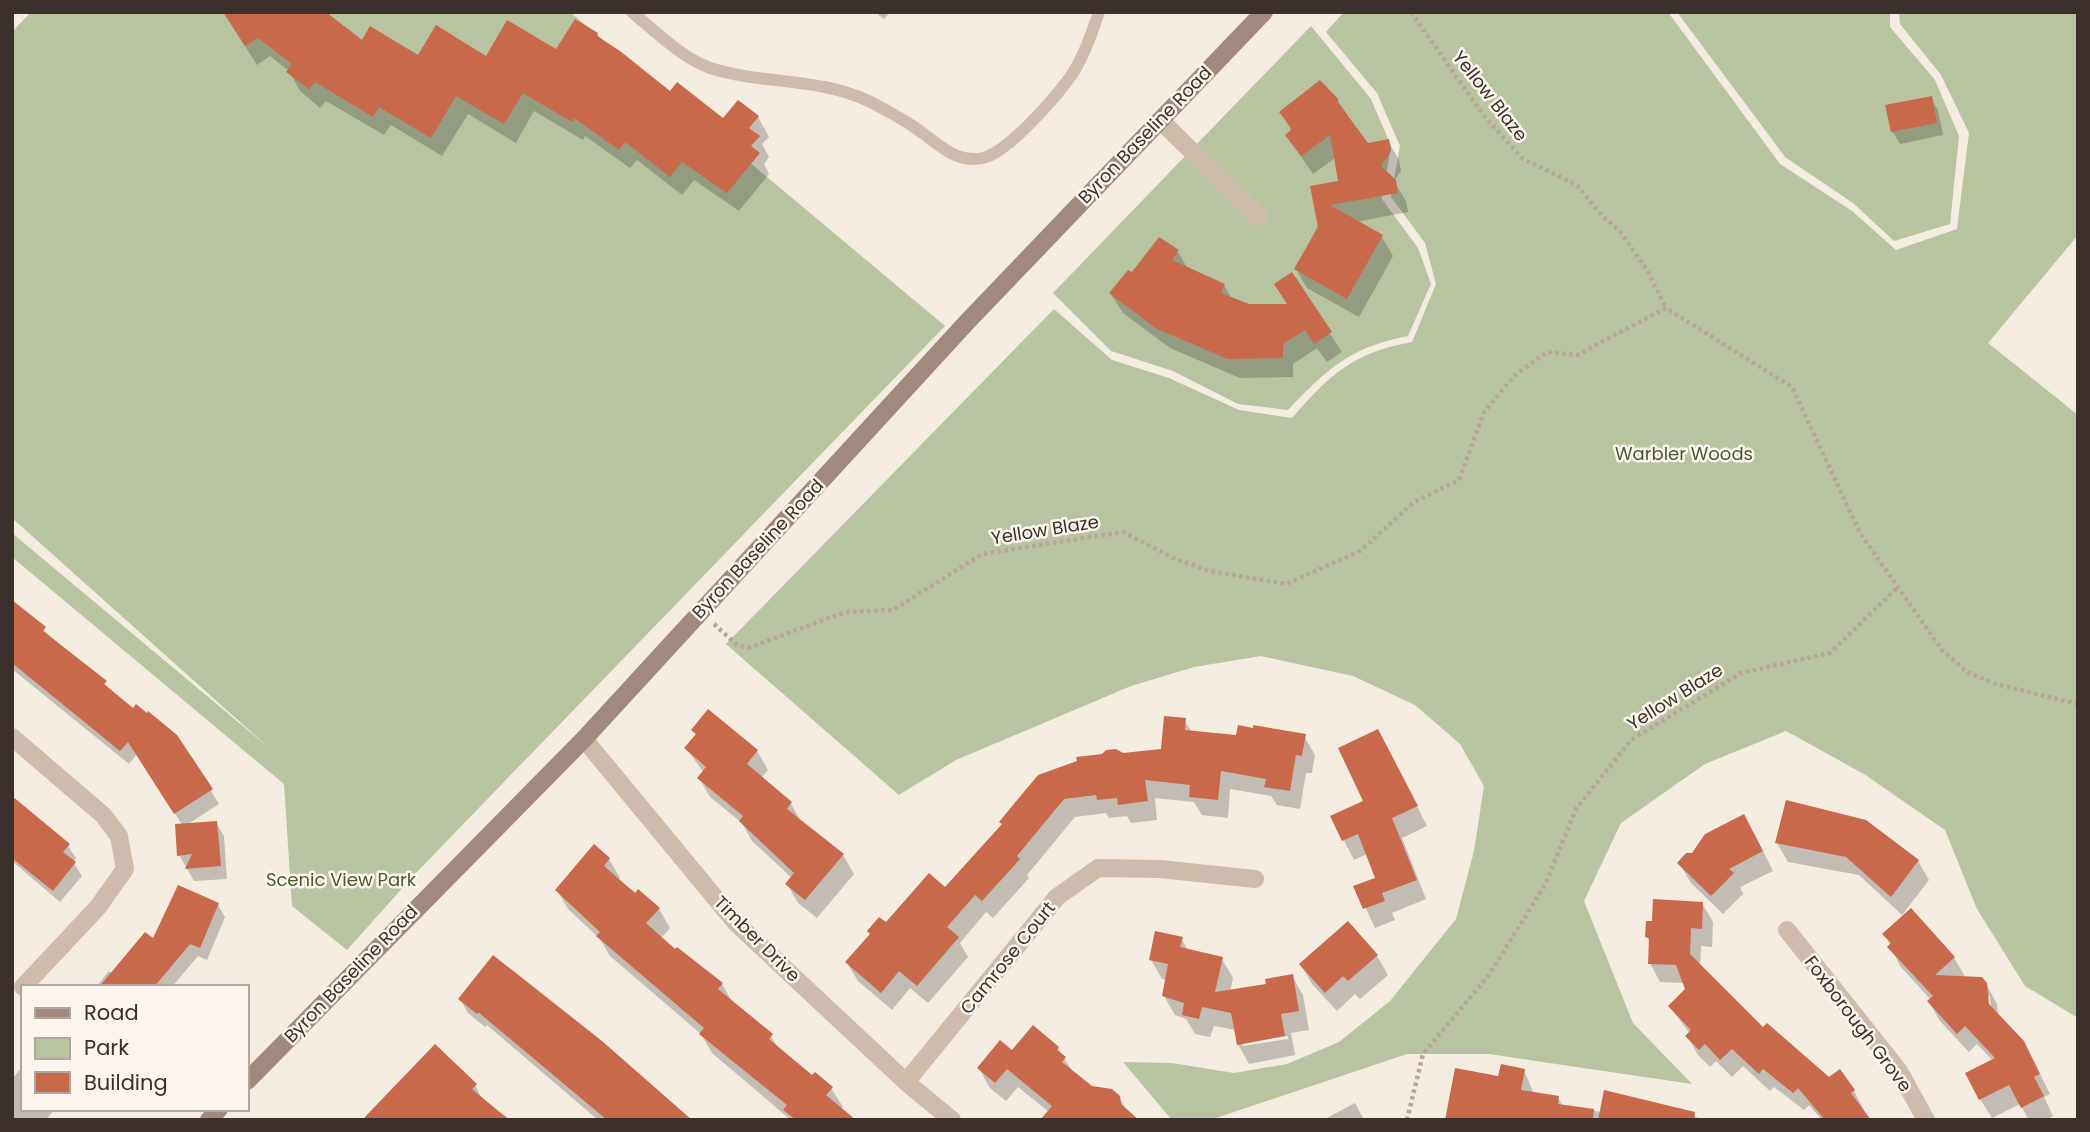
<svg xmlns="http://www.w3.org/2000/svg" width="2090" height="1132" font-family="Poppins,sans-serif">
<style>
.green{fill:#b8c4a0}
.shadow{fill:#0003;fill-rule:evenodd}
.building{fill:#c8694b}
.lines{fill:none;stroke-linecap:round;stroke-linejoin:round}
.path{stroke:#b9a596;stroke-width:4.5;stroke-dasharray:3.5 3.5;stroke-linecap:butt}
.service{stroke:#cdbbac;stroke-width:12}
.minor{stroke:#cdbbac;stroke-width:18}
.secondary{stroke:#a18a7d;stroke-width:18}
.labels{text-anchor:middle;stroke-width:5;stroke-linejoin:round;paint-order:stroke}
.street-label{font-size:18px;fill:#3b302b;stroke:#fbf5ee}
.park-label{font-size:18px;fill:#4a5a2e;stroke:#fbf5ee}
</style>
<rect width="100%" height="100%" fill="#f4ebe1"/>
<g class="green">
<path d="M31,12h539l375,314 -531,549 -67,75 -55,-44 -8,-122 -272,-227v-24l257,215 -257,-230v-486z"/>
<path d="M1344,12h324l112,152 72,47 44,39 61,-21 12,-96 -28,-58 -41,-51 -1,-12h179v223l-90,108 90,72v603l-53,-32 -48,-77 -32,-79 -81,-56 -78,-43 -81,33 -84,59 -37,78 49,122 59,61 -203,-30h-82l-197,66h-38l-49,-58 49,1 62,10 53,-9 52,-22 51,-41 66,-82 18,-68 10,-65 -24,-42 -45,-39 -62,-29 -92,-20 -67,11 -63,19 -175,74 -57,35 -173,-151 328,-335 58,51 57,18 70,32 53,8c39,-44 60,-65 120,-76l24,-58 -11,-41 -34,-46 9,-51 -23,-53 -51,-61z"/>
<path d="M1677,12h213v15l45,53 24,56 -9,88 -56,17 -41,-38 -68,-46z"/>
<path d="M1311,26l60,73 20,47 -9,53 36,49 13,36 -23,52c-58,11 -81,33 -120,74l-50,-6 -65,-33 -62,-20 -58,-58z"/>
</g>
<g class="shadow">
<path d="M875,12h15l-6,7z"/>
<path d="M231,24l131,19 56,14 68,1 71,-6 40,-17 4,6 69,53 54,27 34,-4 11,20 -7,7 7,13 -5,7 5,10 -30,37 -45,-31 -12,15 -45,-35 -7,8 -45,-32 -2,4 -49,-29 -18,32 -48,-29 -26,42 -51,-31 -7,10 -58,-34 -6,7 -20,-17 -11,-20 -19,-15 -13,9z"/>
<path d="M1320,82l18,19 29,44 21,-4 11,19 2,11 -7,10 12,20 2,11 -52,10 26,15 11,19 -34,61 -52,-29 -11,-19 44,-87 -5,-24 -22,16 -26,-38 5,-4 -11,-20z"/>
<path d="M1931,98l7,12 5,25 -43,9 -8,-13z"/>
<path d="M1160,240l18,12 10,17 36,16 8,14 16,7 40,-1 3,-31 51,78 -15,10 -10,-14 -24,16v13l-53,1 -70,-30 -47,-35 -12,-19 21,-19z"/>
<path d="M12,602l121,108 43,26 43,68 -34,22 31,-3 8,13 3,43 -33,2 -15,-26 4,-29 -46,-72 -8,10 -117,-95z"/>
<path d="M1184,720l8,12 45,5 67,-1 11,19 -3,18h-6l-6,36 -23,-4 -6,-9 -41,-7 -2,29 -26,-3 -8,-13 -39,-4 2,22 -26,3 -4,-7 -18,2 -3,-5 -31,4 -48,58 2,3 -36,40 -7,-6 -26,31 8,14 -40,46 -18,-15 -18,22 -34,-29 -11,-18 39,-38 59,-35 58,-65 120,-70 39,-4z"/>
<path d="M693,730l64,21 11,19 -7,8 30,26 11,19 41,32 11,19 -37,44 -19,-15 -11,-19 5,-6 -40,-37 -10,-18 -32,-26 -11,-19 5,-5 -18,-25 10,-12z"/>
<path d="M1389,751l38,75 -25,12 24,61 -34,14 3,7 -20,8 -19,-41 21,-8 -10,-25 -13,6 -22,-43 33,-15z"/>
<path d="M12,797l56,49 8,12 -3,4 9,14 -22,26 -48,-41z"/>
<path d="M1755,835l18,36 -33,16 3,7 -20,20 -32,-31 -12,-20z"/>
<path d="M1777,843l141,18 11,19 -27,35 -43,-40 -71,-13z"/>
<path d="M609,859l11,19 -2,2 41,29 11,19 -9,10 61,46 11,19 38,33 9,15 32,26 19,11 12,19 -2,2 12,11h-62l-79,-67 -11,-19 -91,-78 -10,-17 -32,-30 -11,-19z"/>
<path d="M1702,903l11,19 -1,25 -11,-1 -1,21 63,63 66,50 25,11 15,29h-47l-13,-15 -5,5 -30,-23 -4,4 -27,-25 -11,11 -16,-16 -6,6 -12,-12 -10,-18 2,-3 -20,-27 17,-17 -2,-7 -25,-1 -10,-19 1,-19 -4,-7 7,-15z"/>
<path d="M218,905l7,12 -18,43 -9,-4 -26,31h-76l13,-16 4,3 40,-33z"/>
<path d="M1885,934l69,24 12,20 20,6 11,20 1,12 36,46 16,32 -6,3 9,19 -7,4h-17l-9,-16 -28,14 -12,-19 13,-38 -16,-17 -8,8 -29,-31 -11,-19 2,-2 -31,-34zM1986,996h4l1,16z"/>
<path d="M1181,939l8,12 33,8 11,19 -3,14 38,-6 24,-10 11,19 6,35 -18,3 4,22 -46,9 -11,-20 -2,-14 -22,-4 -4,11 -15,-3 -9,-15 -11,-4 -11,-19 3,-16 -5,-1 -11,-19zM1288,1036v3l-45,7v-4z"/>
<path d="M1377,956l11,19 -28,24 -5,-5 -18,17 -25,-27 -11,-19z"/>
<path d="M460,999l232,121h-94l-111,-95 -2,2 -17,-14z"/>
<path d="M1058,1048l16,26 17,14 28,9 13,23 -83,-8 -31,-25 -12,14 -16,-13 -11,-19 34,-17z"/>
<path d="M23,1066v43h32l-9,11h-34v-41z"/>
<path d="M1524,1070l10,24 24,4 5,8 38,6 84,-1 17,9h-254l52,-42z"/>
<path d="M475,1085l7,14 29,21h-146z"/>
<path d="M1355,1103l9,17h-41z"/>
</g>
<g class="building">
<path d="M223,12h103l36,28 8,-14 48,29 18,-30 50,31 21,-36 49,29 19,-30 23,14 -1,3 23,15 50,40 7,-9 46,36 15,-18 21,16 -10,12 11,8 -9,10 9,7 -33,40 -45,-31 -12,15 -45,-35 -6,8 -45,-32 -2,4 -49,-29 -19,31 -48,-28 -25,42 -52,-31 -6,10 -58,-35 -6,7 -23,-17 6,-8 -34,-26 -13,8z"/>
<path d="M1320,80l19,20 -2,1 31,42 21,-4 2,12 -10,15 15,14 2,13 -68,12 53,30 -36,64 -53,-30 24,-42 -8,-41 28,-5 -8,-46 -29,21 -16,-21 7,-6 -13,-17z"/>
<path d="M1932,96l5,27 -46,9 -6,-27z"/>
<path d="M1159,237l20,13 -7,10 53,24 -4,9 28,11h38l-13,-20 18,-12 40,60 -18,12 -9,-14 -22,14v14l-55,1 -71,-30 -48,-36 19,-23 4,2z"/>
<path d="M12,600l34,27 -3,4 64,50 -3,3 29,24 3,-4 11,9 1,-2 29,24 36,54 -39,25 -46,-72 -8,9 -108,-88z"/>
<path d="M708,709l50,41 -11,14 45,38 -5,7 57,45 -39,46 -20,-16 9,-11 -55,-52 4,-5 -46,-38 9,-11 -22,-19 12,-14 -5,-4z"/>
<path d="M1164,716l22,2 -1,12 51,5 2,-10 15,3v-3l53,9 -4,22 -6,-1 -6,36 -26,-4 2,-8 -45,-8 -3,29 -29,-3 1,-12 -45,-5 3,21 -30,4 -1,-7 -20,2 -1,-5 -32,4 -47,57 3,3 -38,42 -7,-6 -28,32 12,10 -42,49 -18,-15 -18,22 -36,-31 25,-28 -3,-3 12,-14 7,5 43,-49 16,14 57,-63 -3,-2 39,-47 39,-14 -1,-4 26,-3 4,-4 10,-1 7,4 38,-4z"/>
<path d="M1378,729l40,77 -26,12 25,62 -35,13 3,8 -22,8 -10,-23 22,-8 -17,-44 -16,7 -12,-25 33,-15 -25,-53z"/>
<path d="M12,796l58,48 -7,8 13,10 -23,29 -41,-33z"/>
<path d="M1786,800l80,20 53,40 -28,37 -45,-40 -71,-14z"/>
<path d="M1744,814l19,37 -34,18 5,4 -23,23 -34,-33 9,-10h6l13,-19z"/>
<path d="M217,821l4,45 -36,3 7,-15 -15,2 -2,-32z"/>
<path d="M594,844l16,14 -6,8 31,27 3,-4 22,19 -14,15 29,26 2,-2 46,36 -5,6 55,45 -4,5 43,36 3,-3 18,15 -7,8 30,25h-60l-13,-10 4,-5 -88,-71 5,-6 -108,-92 4,-4 -45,-42z"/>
<path d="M178,885l41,18 -19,45 -10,-4 -36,43h-55l46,-55 8,6z"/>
<path d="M1653,899l50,3 -1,27 -11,-1 -1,26 73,73 4,-4 62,54 11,-8 15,21 -4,3 20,27h-46l-27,-32 -5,5 -30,-24 -4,5 -27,-25 -12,11 -15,-16 -6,6 -14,-14 6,-6 -23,-24 17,-17 -9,-24 -28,-1 1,-26 -4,-1 1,-16h6z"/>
<path d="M1911,908l44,49 -20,18 47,2 5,6 2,21 35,37 16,33 -6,3 10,19 -23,12 -12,-23 -30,15 -14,-27 30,-15 -30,-32 -8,8 -30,-33 6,-5 -46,-49 4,-4 -9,-9z"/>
<path d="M1348,921l30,34 -30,26 -5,-5 -18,17 -26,-29z"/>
<path d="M1155,931l28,6 -3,10 43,10 -8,35 51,-8 -1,-5 28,-5 6,37 -18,3 4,22 -48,9 -6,-32 -29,-6 -3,12 -17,-4 2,-12 -22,-7 6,-32 -19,-4z"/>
<path d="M493,955l109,86 90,79h-85l-129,-108 -1,2 -19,-15z"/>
<path d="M1033,1025l26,22 -2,3 9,7 -4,5 30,24 20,3 8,7 1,8 18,16h-99l12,-14 -45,-37 -12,14 -18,-15 23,-28 12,10z"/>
<path d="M435,1044l42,40 -5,5 37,31h-147z"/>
<path d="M1501,1064l24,5 -4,21 38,6 -1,8 36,5 -1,11h-148l10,-52 43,8z"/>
<path d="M1604,1090l91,22 -1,8h-96z"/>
</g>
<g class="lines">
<g class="path">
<path d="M1411,12l73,104 39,43 54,26 25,31 17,14 28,40 19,38"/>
<path d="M714,624l23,21 11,3 97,-36 48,-2 89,-56 141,-22 52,27 35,12 76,13 74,-33 54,-49 45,-22 25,-68 31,-37 32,-23 30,3 89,-47 126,79 68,146 82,117 25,22 29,12 82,20"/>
<path d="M1407,1120l16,-66 66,-79 56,-90 31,-76 55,-69 110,-67 89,-20 68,-66"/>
</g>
<path class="service" d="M632,12c23,19 50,46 78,56 57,18 117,8 170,39 13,7 26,14 37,22 21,14 38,35 66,29 24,-5 70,-58 85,-78 15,-20 23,-45 31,-68"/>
<g class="minor">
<path d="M1160,120l99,97"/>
<path d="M12,737l91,78 16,21 6,33 -27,38 -75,80"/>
<path d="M584,739l152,184 170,159 46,38"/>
<path d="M1787,930l112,141 27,49"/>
<path d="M906,1082l151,-185 41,-29 62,1 95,10"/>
</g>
<g class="secondary">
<path d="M247,1081l337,-342 383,-417 297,-310"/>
<path d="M209,1120l10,-11"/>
</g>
</g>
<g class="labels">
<g class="street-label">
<text transform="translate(1490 96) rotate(52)" y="6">Yellow Blaze</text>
<text transform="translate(1145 135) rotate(-46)" y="6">Byron Baseline Road</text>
<text transform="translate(1045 530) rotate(-9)" y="6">Yellow Blaze</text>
<text transform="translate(758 549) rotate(-47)" y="6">Byron Baseline Road</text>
<text transform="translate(1675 697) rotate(-32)" y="6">Yellow Blaze</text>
<text transform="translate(757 939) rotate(45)" y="6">Timber Drive</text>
<text transform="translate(1008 958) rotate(-51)" y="6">Camrose Court</text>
<text transform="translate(351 974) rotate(-46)" y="6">Byron Baseline Road</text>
<text transform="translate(1858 1024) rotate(53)" y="6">Foxborough Grove</text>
</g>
<g class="park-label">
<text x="1684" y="460">Warbler Woods</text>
<text x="341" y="886">Scenic View Park</text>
</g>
</g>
<rect width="2090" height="1132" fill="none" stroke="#3b302b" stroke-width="28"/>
<rect x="21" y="985" width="228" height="126" fill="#fbf5ee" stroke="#aea6a0" stroke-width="2"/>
<rect x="35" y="1008" width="35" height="10" fill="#a18a7d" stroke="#aea6a0" stroke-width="2"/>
<text x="84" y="1020" font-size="21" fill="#3b302b">Road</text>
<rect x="35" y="1038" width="35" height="21" fill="#b8c4a0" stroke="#aea6a0" stroke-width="2"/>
<text x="84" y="1055" font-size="21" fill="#3b302b">Park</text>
<rect x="35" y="1072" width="35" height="21" fill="#c8694b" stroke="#aea6a0" stroke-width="2"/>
<text x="84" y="1090" font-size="21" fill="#3b302b">Building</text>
</svg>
